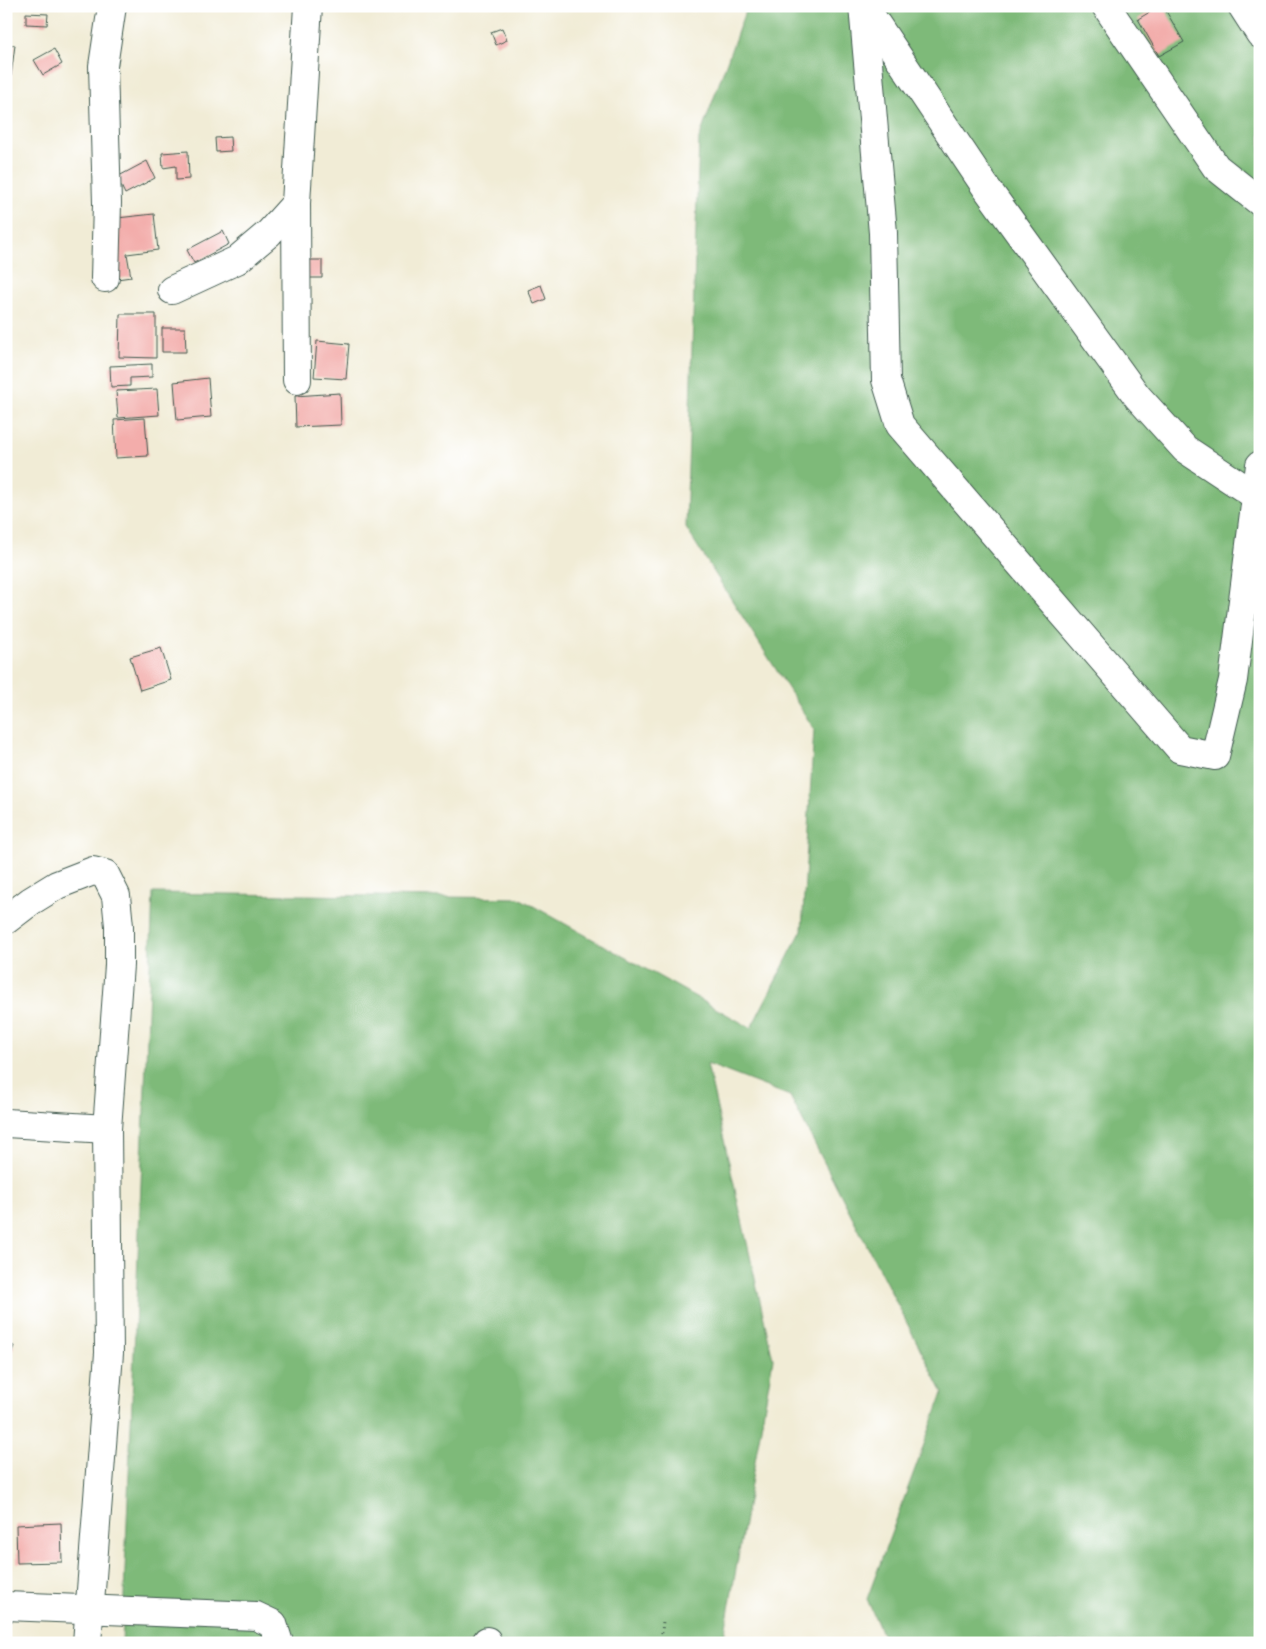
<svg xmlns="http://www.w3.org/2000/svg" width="1266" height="1649" font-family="Itim,sans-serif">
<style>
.forest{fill:#7eba79;stroke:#4e7c56}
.building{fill:#f3adab}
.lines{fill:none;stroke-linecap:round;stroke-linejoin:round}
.minor-casing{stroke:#3e574c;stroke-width:30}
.path{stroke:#3e574c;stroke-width:3;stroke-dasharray:1 4;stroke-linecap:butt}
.minor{stroke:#fff;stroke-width:28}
</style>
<rect width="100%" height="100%" fill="#fff"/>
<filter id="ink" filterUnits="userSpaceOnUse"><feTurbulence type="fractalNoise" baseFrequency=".02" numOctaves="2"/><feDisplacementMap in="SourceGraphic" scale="10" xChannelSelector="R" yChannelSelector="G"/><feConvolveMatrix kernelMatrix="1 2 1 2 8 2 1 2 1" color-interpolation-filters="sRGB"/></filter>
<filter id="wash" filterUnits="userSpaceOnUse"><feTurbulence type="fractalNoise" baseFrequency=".0096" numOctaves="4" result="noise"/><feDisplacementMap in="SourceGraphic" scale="20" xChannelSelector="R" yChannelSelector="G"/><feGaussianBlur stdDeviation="1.12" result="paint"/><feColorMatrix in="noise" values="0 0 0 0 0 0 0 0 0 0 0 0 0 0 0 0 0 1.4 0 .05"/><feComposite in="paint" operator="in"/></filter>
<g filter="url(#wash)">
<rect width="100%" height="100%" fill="#f1ecd6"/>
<path class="forest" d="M747,6h513v1637h-374l-19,-44 76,-206 -153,-297 -83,-32 66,295 -50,284h-601l31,-750 366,5 232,130 51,-98 12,-201 -128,-201 13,-389z"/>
<g id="blocks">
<g class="building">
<path d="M1160,6h3l21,36 -25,14 -21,-37z"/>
<path d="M26,13l22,1 -1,11 -21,-1z"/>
<path d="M502,28l5,12 -11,5 -5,-13z"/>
<path d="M6,44l9,1 -4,31h-5z"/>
<path d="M54,49l8,15 -19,11 -9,-15z"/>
<path d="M230,137l1,14 -15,1 -1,-14z"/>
<path d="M188,151l1,28 -13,1v-14l-13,2 -1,-15z"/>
<path d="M147,161l8,17 -30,16 -8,-17z"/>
<path d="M154,214l4,36 -31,4 4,23 -14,2v-61z"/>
<path d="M223,231l6,13 -35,19 -7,-13z"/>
<path d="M304,260h18v18h-17z"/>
<path d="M541,285l5,14 -12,5 -6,-14z"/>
<path d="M120,314h36v44l-37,-1z"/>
<path d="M162,328h23l1,24h-24z"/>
<path d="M317,341l32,3 -3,35 -32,-2z"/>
<path d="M152,364v13l-22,1v8l-19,1 -1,-21z"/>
<path d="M208,378l3,39 -34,3 -3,-38z"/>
<path d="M157,389l2,26 -41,3 -2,-27z"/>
<path d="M340,393l1,32 -45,2 -1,-31z"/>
<path d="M145,418l3,38 -32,2 -2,-38z"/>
<path d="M161,648l10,32 -31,10 -10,-33z"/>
<path d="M6,1343l8,3 -8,22z"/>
<path d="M61,1523l1,39 -45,1 -1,-38z"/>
</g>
</g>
</g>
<g filter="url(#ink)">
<use href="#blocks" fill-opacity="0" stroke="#3e574c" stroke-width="1"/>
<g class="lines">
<defs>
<g id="minor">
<path d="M863,6l20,227 3,147 14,45 280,324 35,7 18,-76 27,-215"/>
<path d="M1106,6l110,161 44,35"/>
<path d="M1242,6l18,28"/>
<path d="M865,7l120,179 152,210 48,53 71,47"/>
<path d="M105,278l2,-75 -4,-137 9,-60"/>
<path d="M172,290l65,-30 32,-27 27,-30"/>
<path d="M297,380l-1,-177 12,-197"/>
<path d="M6,920l25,-19 26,-16 36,-14 12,3 11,22 3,30v39l-12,164 2,224 -22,290"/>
<path d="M6,1123l101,6"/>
<path d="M6,1606l250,10 17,8 6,19"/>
<path d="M486,1643l1,-2"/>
</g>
</defs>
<use href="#minor" class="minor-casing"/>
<path class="path" d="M661,1643l2,-22"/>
<use href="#minor" class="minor"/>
</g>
</g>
<rect width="1266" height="1649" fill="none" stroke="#fff" stroke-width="25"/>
</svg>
